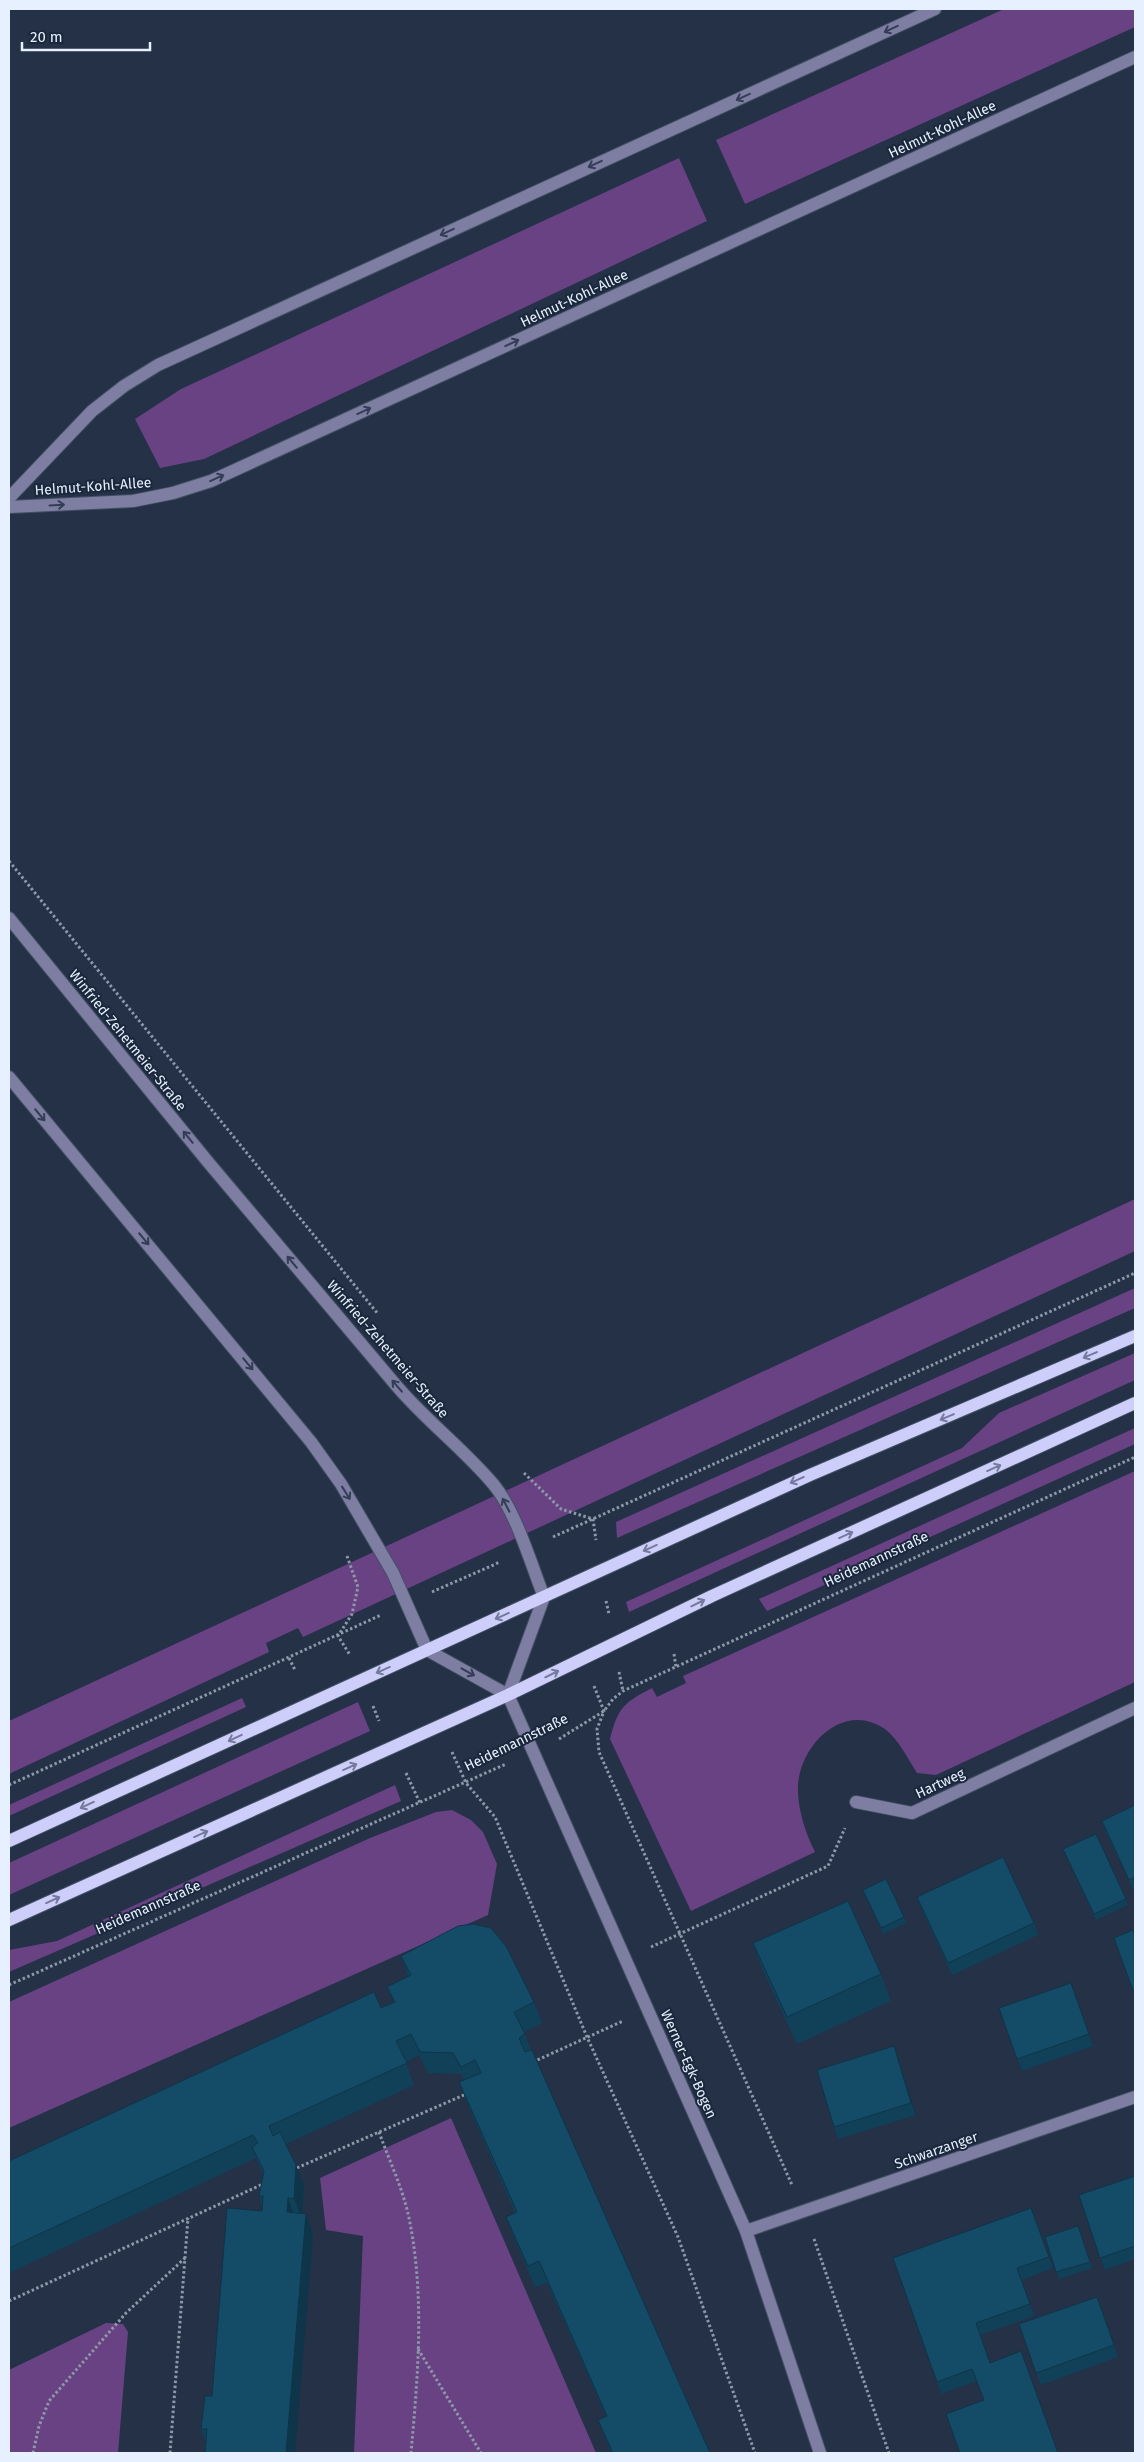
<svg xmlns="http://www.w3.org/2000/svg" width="1144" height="2462" font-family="'Fira Sans',sans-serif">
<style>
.green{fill:#694284}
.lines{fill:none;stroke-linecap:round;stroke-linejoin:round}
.minor-casing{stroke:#435064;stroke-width:14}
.major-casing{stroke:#435064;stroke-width:14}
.path{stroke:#8d98a9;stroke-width:3;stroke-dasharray:2.5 2.5;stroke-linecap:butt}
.minor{stroke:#7e7ea2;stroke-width:12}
.major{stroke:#cdcefa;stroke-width:12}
.wall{fill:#114159}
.shaded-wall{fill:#0e3549}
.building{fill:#144c68;stroke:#0e3549}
.oneway{stroke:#333d56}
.oneway2{stroke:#747a9b}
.labels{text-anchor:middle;stroke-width:4;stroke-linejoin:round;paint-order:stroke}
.street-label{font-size:14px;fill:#e7f0fe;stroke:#1a273c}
</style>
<rect width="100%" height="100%" fill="#243147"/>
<g class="green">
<path d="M1004,9h131v18l-390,177 -29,-64z"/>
<path d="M679,158l28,63 -503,238 -44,9 -25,-49 46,-30z"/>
<path d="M1135,1199v52l-832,386 -5,-9 -32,15 3,9 -260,122v-53z"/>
<path d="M1135,1288v20l-518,230 -1,-16z"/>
<path d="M1135,1353v27l-506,232 -3,-10 336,-154 37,-35z"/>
<path d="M1135,1428v16l-368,167 -8,-12z"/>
<path d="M1135,1471v211l-199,93 -19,-2c-9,-14 -18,-33 -32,-44 -43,-30 -90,20 -87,64 1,20 8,41 17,59l-124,59 -81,-172c8,-31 13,-36 42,-51l5,9 29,-14 -3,-7z"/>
<path d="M242,1698l4,9 -237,109v-11z"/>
<path d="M358,1702l12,29 -361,164v-32z"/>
<path d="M395,1785l6,16 -392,171v-22l48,-9z"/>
<path d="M452,1810l19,10 12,12 14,32 -9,51 -479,213v-126l361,-164 66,-26z"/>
<path d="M451,2118l145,335h-242l9,-217 -37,-6 -6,-52z"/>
<path d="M106,2323l17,1 5,8 -10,121h-109v-83z"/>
</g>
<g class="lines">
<defs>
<g id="minor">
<path d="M9,498l83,-87 32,-25 34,-21 777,-356"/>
<path d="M9,507l124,-6 40,-8 38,-12 924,-424"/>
<path d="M9,918l199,244 187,222c30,36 69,65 99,101 22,27 37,79 50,112l-36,98"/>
<path d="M9,1077l302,365 30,42 52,89 34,77 81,45"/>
<path d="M508,1695l238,536 74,222"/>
<path d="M856,1802l56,11 223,-105"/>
<path d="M746,2231l389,-134"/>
</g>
<g id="major">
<path d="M9,1841l801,-366 325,-139"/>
<path d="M9,1920l499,-225 204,-99 423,-193"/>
</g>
</defs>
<use href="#minor" class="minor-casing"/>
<use href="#major" class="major-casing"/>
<g class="path">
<path d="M9,861l369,453"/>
<path d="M524,1473l37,36 32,10 3,21"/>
<path d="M553,1537l582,-264"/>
<path d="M347,1556l11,31 -6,27 -14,22 12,19"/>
<path d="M432,1592l68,-30"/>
<path d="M606,1601l3,13"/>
<path d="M674,1654l2,13"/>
<path d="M289,1658l6,12"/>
<path d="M619,1672l4,19"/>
<path d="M594,1686l10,25 -7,18 2,23 193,433"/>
<path d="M373,1706l6,15"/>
<path d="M559,1739l45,-28 9,-12 10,-8 512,-234"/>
<path d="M452,1752l14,31 29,34 92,220 91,200 77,216"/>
<path d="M406,1773l14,30"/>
<path d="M9,1785l372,-170"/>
<path d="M651,1947l177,-81 17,-38"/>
<path d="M9,1985l497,-221"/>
<path d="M533,2062l90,-41"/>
<path d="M379,2132c10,28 24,57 30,86 16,78 9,157 2,235"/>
<path d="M297,2168l169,-74"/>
<path d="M814,2239l75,214"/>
<path d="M9,2301l254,-117"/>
<path d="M418,2349l63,104"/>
<path d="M33,2453l6,-27 10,-25 77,-88 59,-55"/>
<path d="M170,2453l18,-235"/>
</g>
<use href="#minor" class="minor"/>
<use href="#major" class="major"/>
</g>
<g class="wall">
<path d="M1135,1805v86h-1l-28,-58 -4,-12z"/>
<path d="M1063,1849l63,50 2,6 -32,15z"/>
<path d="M863,1890l41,27 2,6 -23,11z"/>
<path d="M917,1897l117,26 4,12 -86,40 -31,-67z"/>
<path d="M753,1943l128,31 10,27 -94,43 -34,-73z"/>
<path d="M401,1956l133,46 8,21 -18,9 7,18 179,403h-99l-13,-33 8,-4 -59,-133 -12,4 -21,-49 -8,-21 9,-4 -48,-110 -8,-21 5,-2 -3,-6 -33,-1 -9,-18 -13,7 8,23 -128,59 10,21 8,21 -2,28h4l7,21 -107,207 -5,-13 11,-33 50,-185v-6l-3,-9 4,-21 -7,-17 -247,115v-112l384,-159 -6,-15 21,-11z"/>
<path d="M1071,1983l22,63 -71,25 -23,-63z"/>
<path d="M894,2046l22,69 -78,24 -4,-12z"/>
<path d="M1135,2176v83l-30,11 -26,-75z"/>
<path d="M1031,2208l22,60 -31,12 12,36 -54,19 4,65 -7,-19 -36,13 -48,-136z"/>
<path d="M1078,2226l14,42 -33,11 -14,-42z"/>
<path d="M1097,2297l21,60 -77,28 -22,-61z"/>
</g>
<g class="shaded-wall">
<path d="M894,2046l4,12 18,57 -5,-12z"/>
<path d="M296,2165l8,21 -2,34 -8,-21z"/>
<path d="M288,2198l8,22 -9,-8z"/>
<path d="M306,2214l7,21 -18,218h-9z"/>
</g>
<g class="building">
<path d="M1135,1805v72l-6,3 -27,-59z"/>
<path d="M1096,1834l30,65 -32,15 -31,-65z"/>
<path d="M1003,1857l31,66 -86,40 -31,-66z"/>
<path d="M886,1879l18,38 -23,11 -18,-38z"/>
<path d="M848,1901l33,73 -94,43 -34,-74z"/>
<path d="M473,1924l18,4 15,18 28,56 -20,10 11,22 -6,4 6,14 7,-2 178,403h-97l-15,-33 9,-4 -68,-155 -11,5 -22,-49 11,-5 -58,-130 22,-9 -6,-13 -14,7 -8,-14 -33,-1 -9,-18 -15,7 11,22 -138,63 4,10 7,-4 16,33 -2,34 -6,-1 -1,14 19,2 -20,239h-81l2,-24h-6l4,-33h7l15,-188 35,3 1,-15h-4l5,-25 -12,-24 6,-4 -5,-8 -244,113v-87l365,-169 7,16 14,-6 -8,-15 24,-12 -10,-19 57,-30z"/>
<path d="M1133,1930l2,7v59l-21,-58z"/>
<path d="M1071,1983l18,51 -72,25 -18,-51z"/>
<path d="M894,2046l17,57 -77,24 -17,-57z"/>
<path d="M1135,2176v70l-35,12 -21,-63z"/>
<path d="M1031,2208l18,49 -32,11 13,36 -54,19 14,40 31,-12 37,102h-98l-14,-39 38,-14 -12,-31 -35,13 -44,-124z"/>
<path d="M1078,2226l12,36 -34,10 -11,-35z"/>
<path d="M1097,2297l17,48 -78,28 -17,-49z"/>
</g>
<defs><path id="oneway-shaft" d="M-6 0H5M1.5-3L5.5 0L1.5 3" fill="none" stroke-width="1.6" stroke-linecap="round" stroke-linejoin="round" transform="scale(1.25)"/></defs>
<g class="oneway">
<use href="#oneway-shaft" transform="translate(891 29) rotate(155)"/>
<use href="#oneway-shaft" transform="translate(743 97) rotate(155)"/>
<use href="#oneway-shaft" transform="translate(595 164) rotate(155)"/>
<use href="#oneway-shaft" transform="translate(447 232) rotate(155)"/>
<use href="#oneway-shaft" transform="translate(512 343) rotate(-25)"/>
<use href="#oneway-shaft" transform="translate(364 411) rotate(-25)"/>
<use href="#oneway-shaft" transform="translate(217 478) rotate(-24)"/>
<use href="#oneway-shaft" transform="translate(57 505) rotate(-3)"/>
<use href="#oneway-shaft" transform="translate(40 1115) rotate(50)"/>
<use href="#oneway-shaft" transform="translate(188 1137) rotate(-129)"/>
<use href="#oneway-shaft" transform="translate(144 1239) rotate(50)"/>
<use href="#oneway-shaft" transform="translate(292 1262) rotate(-130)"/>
<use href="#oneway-shaft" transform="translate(248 1364) rotate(50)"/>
<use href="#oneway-shaft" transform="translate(397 1386) rotate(-131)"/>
<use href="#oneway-shaft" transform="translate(346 1493) rotate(58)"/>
<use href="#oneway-shaft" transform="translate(506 1505) rotate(-117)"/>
<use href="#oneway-shaft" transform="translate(468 1672) rotate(29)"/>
</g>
<g class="oneway2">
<use href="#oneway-shaft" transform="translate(1090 1355) rotate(157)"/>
<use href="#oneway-shaft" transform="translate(947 1417) rotate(157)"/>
<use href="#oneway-shaft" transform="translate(994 1468) rotate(-24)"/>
<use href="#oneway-shaft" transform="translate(797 1480) rotate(156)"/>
<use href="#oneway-shaft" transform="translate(846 1535) rotate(-24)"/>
<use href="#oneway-shaft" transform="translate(650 1548) rotate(156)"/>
<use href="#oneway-shaft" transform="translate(698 1603) rotate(-26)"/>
<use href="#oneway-shaft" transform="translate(502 1616) rotate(156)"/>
<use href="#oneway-shaft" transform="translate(383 1670) rotate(156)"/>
<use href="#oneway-shaft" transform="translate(552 1674) rotate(-26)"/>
<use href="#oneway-shaft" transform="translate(235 1738) rotate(155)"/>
<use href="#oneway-shaft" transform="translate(350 1767) rotate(-24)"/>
<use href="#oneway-shaft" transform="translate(87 1805) rotate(155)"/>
<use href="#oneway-shaft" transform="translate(201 1834) rotate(-24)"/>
<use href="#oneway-shaft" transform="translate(53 1900) rotate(-24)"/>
</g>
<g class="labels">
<g class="street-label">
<text transform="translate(942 129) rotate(-25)" y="5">Helmut-Kohl-Allee</text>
<text transform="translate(574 298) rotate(-25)" y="5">Helmut-Kohl-Allee</text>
<text transform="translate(93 486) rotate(-4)" y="5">Helmut-Kohl-Allee</text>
<text transform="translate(128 1040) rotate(51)" y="5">Winfried-Zehetmeier-Straße</text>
<text transform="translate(388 1349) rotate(49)" y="5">Winfried-Zehetmeier-Straße</text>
<text transform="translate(876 1559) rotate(-25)" y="5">Heidemannstraße</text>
<text transform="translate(516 1742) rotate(-26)" y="5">Heidemannstraße</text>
<text transform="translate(940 1783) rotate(-25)" y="5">Hartweg</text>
<text transform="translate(148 1907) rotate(-24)" y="5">Heidemannstraße</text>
<text transform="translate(689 2064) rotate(66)" y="5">Werner-Egk-Bogen</text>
<text transform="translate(936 2150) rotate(-19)" y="5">Schwarzanger</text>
</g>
</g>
<rect width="1144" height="2462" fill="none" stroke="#e7f0fe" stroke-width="20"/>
<path d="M22 42v8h128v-8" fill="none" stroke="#e7f0fe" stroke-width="2.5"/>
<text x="30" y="42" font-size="15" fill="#e7f0fe" stroke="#1a273c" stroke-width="4" paint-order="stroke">20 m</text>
</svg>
